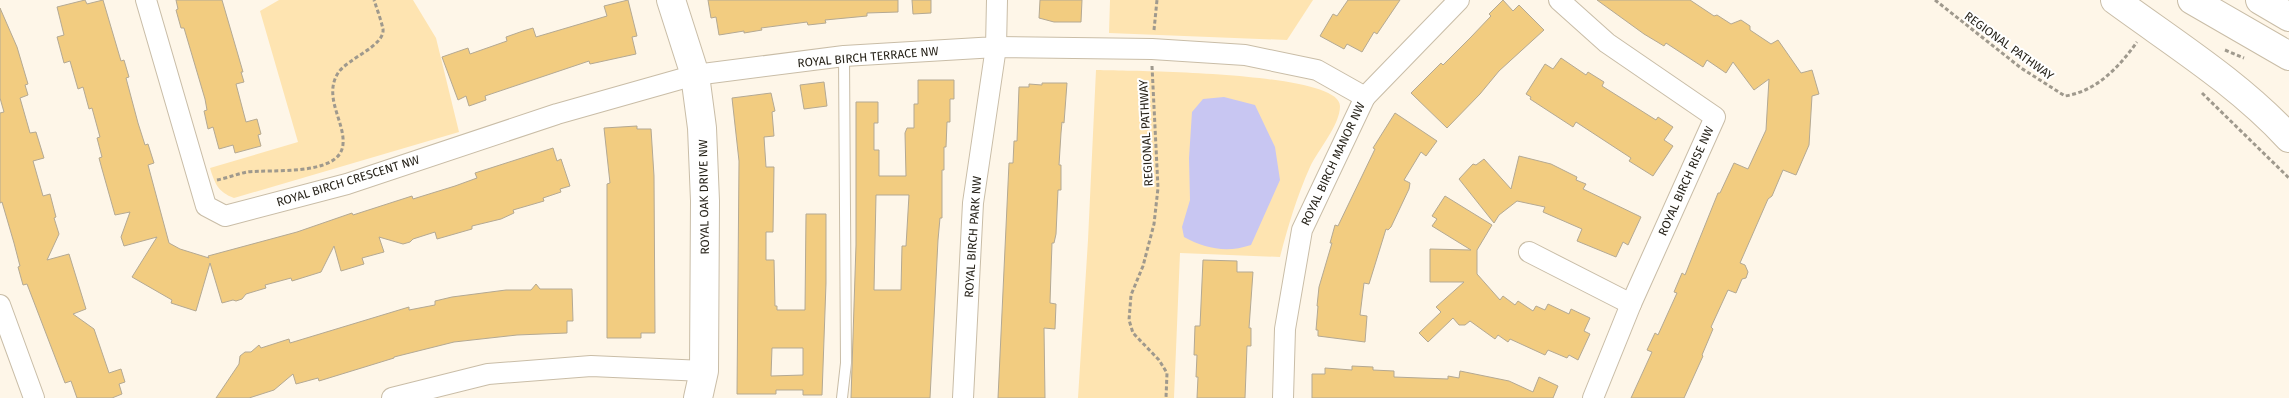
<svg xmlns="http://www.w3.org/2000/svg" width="2289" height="398" font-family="'Fira Sans',sans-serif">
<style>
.green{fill:#fee4b1}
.water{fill:#c8c6f2}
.building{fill:#f2cc80;stroke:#b4a993;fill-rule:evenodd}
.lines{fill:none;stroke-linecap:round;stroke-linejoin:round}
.lane-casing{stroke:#c9bda7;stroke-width:12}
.street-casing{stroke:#c9bda7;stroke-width:22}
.secondary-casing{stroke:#c9bda7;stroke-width:30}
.highway-casing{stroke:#c9bda7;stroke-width:30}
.path{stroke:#9f998d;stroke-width:3;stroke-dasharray:4 2.5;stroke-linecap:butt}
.lane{stroke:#fff;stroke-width:10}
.street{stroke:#fff;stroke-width:20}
.secondary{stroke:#fff;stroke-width:28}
.highway{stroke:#fff;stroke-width:28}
.labels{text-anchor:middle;stroke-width:4;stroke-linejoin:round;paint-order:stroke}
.street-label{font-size:12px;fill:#28241b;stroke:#fff}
</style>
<rect width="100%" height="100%" fill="#fef6e8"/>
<g class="green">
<path d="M279,0h134l23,38 23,94 -225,66c-16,-6 -19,-14 -24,-30l88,-26 -38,-131z"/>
<path d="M1110,0h203l-26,40 -178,-7z"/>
<path d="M1096,70c31,1 244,1 244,36 0,19 -22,44 -30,61 -13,29 -22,59 -30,90l-100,-4 -6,145h-96l10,-158z"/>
</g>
<path class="water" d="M1224,97l31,8 20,42 5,33 -29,65c-24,8 -45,4 -67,-8l-2,-10 8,-27 -1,-42 3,-46 11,-13z"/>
<g class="building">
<path d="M85,0l2,4 16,-4 18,61 3,-1 5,17 -3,1 12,45 7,22 3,-1 6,19 -6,2 21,78 11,6 29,9 -1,-2 89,-24 55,-19 1,2 59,-19 1,3 42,-13 22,-8 -2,-5 78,-25 4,13 4,-2 9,27 -10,3 1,3 -18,6 1,3 -31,9 1,3 -13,6 -29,7v3l-35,10 -2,-7 -22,7 -3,3 -7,2 -24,-7 5,15 -22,6 2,6 -23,7 -7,-25 -13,26 -29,9 -1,-3 -26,7 1,3 -20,6 -4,5 -6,2 -3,-1 -11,3 -12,-40 -14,48 -25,-8 1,-3 -40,-23 25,-40 -33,9 -3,-9 9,-25 -15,3 -13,-46 -3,-11 3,-1 -5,-19 3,-1 -8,-29 -3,1 -6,-22 -5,2 -8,-28 -6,2 -7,-26 7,-2 -7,-28z"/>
<path d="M176,0h46l21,72h-2l3,10 -8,2 10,38 11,-3 4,15 -3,1 3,11 -26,7 -2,-8 -14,4 -6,-22 -5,2 -4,-18 3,-1 -2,-11 -21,-71h-3l-5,-18 2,-1z"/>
<path d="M628,0l9,36 -5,1 4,17 -46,10 -1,-3 -104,35 1,4 -17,6 -3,-10 -8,4 -16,-43 26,-9 2,6 37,-13 -1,-4 17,-6 10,-3 3,9 71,-21 -3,-10z"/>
<path d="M708,0h190v12l-31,1v3l-42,4 1,3 -18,2 -1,-3 -46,6 1,2 -18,3v-2l-25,4 -3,-18 -5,1z"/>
<path d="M912,0h19v13l-18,1z"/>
<path d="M1040,0h42l-1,22h-27l-15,-4z"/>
<path d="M1348,0h52l-23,34 -3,-2 -12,20 -15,-8 -3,5 -24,-13 13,-22 4,2z"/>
<path d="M1503,0l10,11 6,-6 25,25 -45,41 -19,23 -33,34 -36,-35 30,-30 2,2 28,-28 20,-21 -2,-2z"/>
<path d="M1597,0h93l24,16 3,-1 14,9 10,-4 9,6v4l21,14 7,-4 23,33 11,-3 7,24 -7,2 -3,49 -13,30 -13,-5 -11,26 -4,3 -28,64 5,2 3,7 -2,6 -4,1 -6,14 -8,-3 -17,37 2,2 -11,26 1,1 -19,42h-53l21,-46 -5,-2 8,-17 3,2 19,-42 -3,-1 8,-19 3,2 33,-82h2l14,-30 14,6 18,-39 3,-51 -15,11 -21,-28 -7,11 -19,-13 -4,7 -37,-24 -2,3 -20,-12z"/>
<path d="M0,8l17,39 11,37 -3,1 3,10 -8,3 10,35 6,-1 8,26 -11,3 10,35 7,-2 6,23 -2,1 5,16 -12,26 22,-6 17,55 -13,5 21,15 15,44 12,-4 4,13 -6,2 3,10 -10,4h-35l-6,-17 -6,2 -38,-99 -4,1 -5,-18 2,-1 -6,-23 -12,-41 -2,1v-90l4,-1 -4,-14z"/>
<path d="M1561,58l25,17 2,-3 16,10 -2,4 54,34 2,-3 15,10 -9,13 9,6 -20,30 -24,-15 2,-3 -55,-36 -3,5 -43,-28 1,-2 -5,-3 19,-30 8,5z"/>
<path d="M918,80h36v19h-4v23h-3l-1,25h-2v23h-2v48h-2l-2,22 -8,158h-79l5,-153v-143h22v21h-4v27h5v26h27l-1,-43 2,-5h7v-24h4zM876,195h33l-3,51h-4l-1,44h-27z"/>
<path d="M824,82l3,24 -23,3 -4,-24z"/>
<path d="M1042,83h25l-3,40 -2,-1 -1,11 -2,32h2v25h-3l-2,44 -2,9h-2l-1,29 -1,31 6,1 -1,25 -11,-1 1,70h-47l11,-235h4l1,-22h3l2,-54h10v-3l13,1z"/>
<path d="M771,93l4,18 -3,1 2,24 -10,1 2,30h8l-1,65h-7v28h8l1,46h2v4h28l1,-96h20v69l-4,112h-19v-5h-27v4h-39l2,-233 -7,-63zM772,348h31v27l-32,1z"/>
<path d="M1395,113l42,28 -11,15 -5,-4 -17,28 6,3 -1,6 -18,38 -3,3 -2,-1 -17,55 -5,-1 -4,32 7,1 -2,26 -47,-6v-6h-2l2,-24h-1l2,-19 13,-44h-2l5,-18 3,1 37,-77 -2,-1z"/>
<path d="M637,126v3h14l3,47 1,157h-14v5h-34v-154l3,-1 -6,-55z"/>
<path d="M1519,156l32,8 26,13 -1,3 10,4 -3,5 58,28 -13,28 -5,-3 -7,15 -39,-16 5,-12 -39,-17 2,-5 -28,-6 -18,14 -5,8 -35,-44 14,-15 3,1 8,-6 27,30z"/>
<path d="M1445,196l47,29 -15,25v24l23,26 3,-4 12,9 3,-4 15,10 3,-5 9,4 3,-6 21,10 2,-5 19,9 -6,13 6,3 -12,26 -9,-5 -2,3 -19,-8 -3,5 -35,-16 -2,3 -10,-7 -3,4 -25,-18 -5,4h-6l-6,-7 -25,24 -9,-9 22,-21 -5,-5 28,-25h-34v-33l41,1 -39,-24 5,-7 -5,-3z"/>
<path d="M1203,260l34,1v11h16l-4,56h2v18h-4l-2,52h-48l1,-21h-2l1,-22h-3l1,-29h5z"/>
<path d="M536,284l4,5h32l1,32h-6v12l-50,2 -63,7 -60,15v1l-75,23 -1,-3 -22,6 -3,-10 -19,16 -25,8h-33l23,-34 1,-8 5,-4h6l8,-7 2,3 28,-9 1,4 119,-36v3l26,-5v-4l17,-4 54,-7h25z"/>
<path d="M1352,366l21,1v3l21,1v6l54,2v-3l11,2 1,-7 49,10 24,11 6,-15 19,9 -5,12h-241v-24h13v-6l27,2z"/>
</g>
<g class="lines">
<defs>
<path id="lane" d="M842,398l4,-35 -2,-307"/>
<g id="street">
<path d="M146,0l60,206 19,10 122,-32 210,-70 138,-39 149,-19 152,-9 1,-47"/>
<path d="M1559,0l48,43 108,74 -84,187 -38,94"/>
<path d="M1365,97l94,-97"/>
<path d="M1529,252l102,52"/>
<path d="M0,305l34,93"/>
<path d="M392,398l96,-24 103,-8 113,5"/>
<path d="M963,398l10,-195 23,-156 156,2 93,6 72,15 48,27 -63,133 -17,99 -2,69"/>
</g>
<g id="secondary">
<path d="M671,0l24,75 7,53 3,73 -1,170 -6,27"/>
<path d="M2192,0l97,56"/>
<path d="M2260,0l29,17"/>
</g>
<path id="highway" d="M2115,0c60,44 123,83 174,138"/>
</defs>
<use href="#lane" class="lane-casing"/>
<use href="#street" class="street-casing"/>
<use href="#secondary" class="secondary-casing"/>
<use href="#highway" class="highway-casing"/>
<g class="path">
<path d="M1935,0l86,68 44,28c32,-5 54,-29 72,-54"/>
<path d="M1154,30l3,-30"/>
<path d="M2225,50l19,8"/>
<path d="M1152,66l6,122 -4,36 -11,42 -12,29 -2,25 4,13 26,27 8,13 -1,25"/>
<path d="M2202,93l87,85"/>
<path d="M217,180c10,-2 20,-6 30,-8 22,-3 94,5 96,-28 2,-22 -20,-47 -5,-71 10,-15 47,-27 45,-44 -2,-9 -6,-20 -9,-29"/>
</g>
<use href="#lane" class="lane"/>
<use href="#street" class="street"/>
<use href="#secondary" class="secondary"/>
<use href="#highway" class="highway"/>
</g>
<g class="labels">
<g class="street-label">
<text transform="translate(2009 46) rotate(36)" y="4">REGIONAL PATHWAY</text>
<text transform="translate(868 57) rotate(-5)" y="4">ROYAL BIRCH TERRACE NW</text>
<text transform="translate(1146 133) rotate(-93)" y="4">REGIONAL PATHWAY</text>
<text transform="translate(1333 164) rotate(-65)" y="4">ROYAL BIRCH MANOR NW</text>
<text transform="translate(348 181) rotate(-17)" y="4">ROYAL BIRCH CRESCENT NW</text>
<text transform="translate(1686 181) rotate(-66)" y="4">ROYAL BIRCH RISE NW</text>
<text transform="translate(704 197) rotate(-91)" y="4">ROYAL OAK DRIVE NW</text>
<text transform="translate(973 237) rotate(-86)" y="4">ROYAL BIRCH PARK NW</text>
</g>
</g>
</svg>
